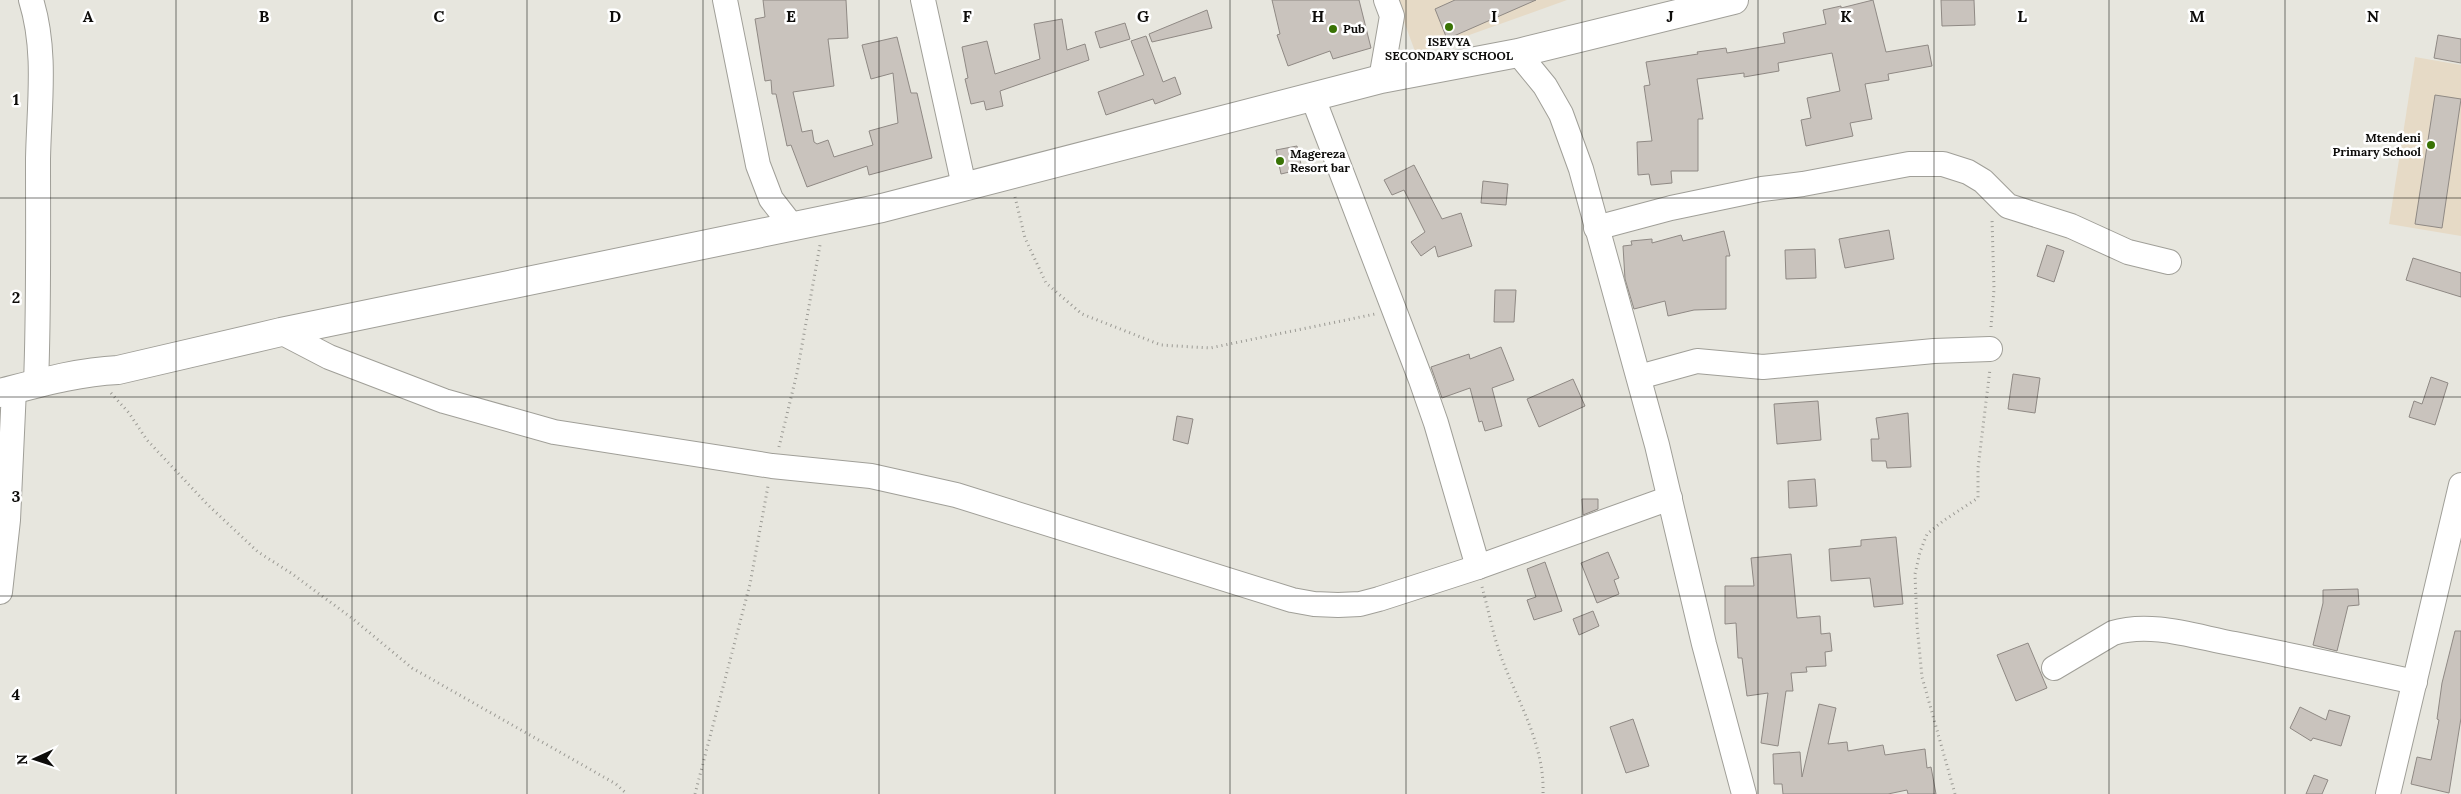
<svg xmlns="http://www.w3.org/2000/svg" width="2461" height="794" font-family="Lora,serif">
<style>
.education{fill:#e6dac6}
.building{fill:#c9c3bd;stroke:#8f8984}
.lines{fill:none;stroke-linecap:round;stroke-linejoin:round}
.minor-casing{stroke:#a09f98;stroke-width:26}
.tertiary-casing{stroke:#a09f98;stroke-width:30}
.path{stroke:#9b9a94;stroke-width:3;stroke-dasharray:1 4;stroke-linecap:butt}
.minor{stroke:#fff;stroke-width:24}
.tertiary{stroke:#fff;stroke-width:28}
.grid{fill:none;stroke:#0d0c0a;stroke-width:1;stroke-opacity:0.55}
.poi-dot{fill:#397305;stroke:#fff;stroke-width:2}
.labels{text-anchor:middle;stroke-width:5;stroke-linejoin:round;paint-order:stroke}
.poi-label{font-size:12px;font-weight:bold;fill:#0d0c0a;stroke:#fff;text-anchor:start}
.grid-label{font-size:16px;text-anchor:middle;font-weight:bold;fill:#0d0c0a;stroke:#fff;stroke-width:5;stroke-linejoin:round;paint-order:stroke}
</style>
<rect width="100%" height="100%" fill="#e7e6de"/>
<g class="education">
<path d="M1396,0h171l-151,54z"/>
<path d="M2415,57l46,8v171l-72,-12z"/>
</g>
<g class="building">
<path d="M763,0h83l2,38 -20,1 6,47 -41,6 9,40 10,-2 2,12 3,2 11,-4 6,17 39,-12 -4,-14 29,-8 -5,-50 -22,6 -9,-34 35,-8 14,56h6l15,65 -63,17 -2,-9 -60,21 -16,-42 -4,1 -11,-52h-4l-1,-14 -6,1 -10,-62 10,-2z"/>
<path d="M1272,0h87l12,48 -38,11 -3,-8 -42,15 -11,-31 3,-1z"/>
<path d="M1455,0h81l-89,39 -12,-30z"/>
<path d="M1873,0l13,52 42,-7 4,21 -44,8 1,6 -24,4 7,35 -22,4 3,13 -47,10 -5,-26 10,-2 -4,-20 33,-7 -8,-38 -54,10 1,8 -35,6v-4l-47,6 6,40h-5v52h-27l1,12 -21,2 -2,-11 -11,1 -1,-33 15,-1 -8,-55 6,-1 -4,-23 52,-8 -1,-2 29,-4 1,5 58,-10 -2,-10 43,-9 -3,-14 18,-4v2z"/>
<path d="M1941,0h33l1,25 -33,1z"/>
<path d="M1207,10l5,18 -60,14 -3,-8z"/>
<path d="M1062,19l5,31 18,-6 4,16 -89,31 3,15 -17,4 -2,-9 -13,3 -6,-25 3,-1 -6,-31 25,-6 8,33 45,-15 -6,-35z"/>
<path d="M1125,23l5,16 -30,9 -5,-16z"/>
<path d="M2438,35l23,4v24l-27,-5z"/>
<path d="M1146,36l17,46 12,-5 6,17 -26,10 -2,-5 -47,16 -8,-23 46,-17 -13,-34z"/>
<path d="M2435,95l26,4 -19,129 -27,-4z"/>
<path d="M1297,146l5,23 -21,5 -5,-24z"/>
<path d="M1414,165l28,54 19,-6 11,33 -34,11 -3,-11 -14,10 -10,-14 14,-10 -21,-42 -12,5 -8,-15z"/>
<path d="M1483,181l25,3 -2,21 -25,-2z"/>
<path d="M1889,230l5,29 -49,9 -6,-29z"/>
<path d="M1724,231l6,25h-4v53l-32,1 -26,6 -3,-15 -31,8 -9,-30 -2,-33 9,-1 -1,-4 21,-2v4l29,-8 2,6z"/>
<path d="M2047,245l17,6 -10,31 -17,-6z"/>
<path d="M1815,249l1,29 -30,1 -1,-29z"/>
<path d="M2413,258l48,15v24l-55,-17z"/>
<path d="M1495,290h21l-2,32h-20z"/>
<path d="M1501,347l13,33 -22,8 10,38 -17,5 -3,-10 -3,1 -9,-34 -28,10 -11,-31 38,-13 1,5z"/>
<path d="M2013,374l27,4 -5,35 -27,-4z"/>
<path d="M2431,377l17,6 -13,42 -26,-8 5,-16 8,3z"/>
<path d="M1573,379l12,27 -46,21 -12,-28z"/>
<path d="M1818,401l3,39 -44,4 -3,-40z"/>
<path d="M1908,413l3,54 -24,1 -1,-7h-14l-1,-22h8l-3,-21z"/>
<path d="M1177,416l16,3 -5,25 -15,-4z"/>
<path d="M1815,479l2,27 -28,2 -1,-27z"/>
<path d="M1582,499h16v10l-15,6z"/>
<path d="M1896,537l7,67 -29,3 -4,-29 -39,3 -2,-32 32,-3v-6z"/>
<path d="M1608,552l11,26 -5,2 5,14 -22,9 -16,-40z"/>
<path d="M1791,554l6,64 23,-2 1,18 9,-1 2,18 -7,1 1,14 -20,1 1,5 -16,1 2,18h-7l-8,55 -17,-3 7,-50 -21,3 -5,-38h-4l-2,-35 -11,1v-38h29l-3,-28z"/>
<path d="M1545,562l17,49 -28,9 -7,-20 9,-3 -9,-28z"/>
<path d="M2358,589l1,16 -11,1 -11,45 -24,-6 10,-42v-13z"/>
<path d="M1593,611l6,15 -20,9 -6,-16z"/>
<path d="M2455,631h6v87l-12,75 -38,-9 6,-27 14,3 8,-40 -2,-1 5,-36z"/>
<path d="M2028,643l19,45 -31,13 -19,-46z"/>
<path d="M1819,704l17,4 -8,36 19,-2 1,9 35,-6 2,10 40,-6 2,19 4,-1 5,27h-28l-1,-4 -19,4h-105l-1,-10h-8l-1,-30 27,-2 2,25z"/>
<path d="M2300,707l26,13 3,-10 21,6 -9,30 -28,-8 -2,3 -21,-13z"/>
<path d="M1633,719l16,47 -23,7 -16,-46z"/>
<path d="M2314,775l14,5 -6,14h-16z"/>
</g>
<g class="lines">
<defs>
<g id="minor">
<path d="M31,0c16,51 8,106 7,159 0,74 1,149 -2,224"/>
<path d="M725,0l33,165 13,34 21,27"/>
<path d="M923,0l41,186"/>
<path d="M1518,53l27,33 16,28 20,55 76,276 47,199 40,150"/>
<path d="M1381,79l11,-63 -6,-16"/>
<path d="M1313,98l108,282 15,43 42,144"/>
<path d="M1596,228l75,-20 91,-19 41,-5 106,-20h34l25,8 15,9 25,25 63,20 57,26 41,10"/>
<path d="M281,332l48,25 115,44 110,31 218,34 99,10 85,19 336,105 22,4 24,1 22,-1 19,-5 99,-32 192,-69"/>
<path d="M1639,377l58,-16 66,6 171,-16 56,-2"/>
<path d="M0,592l8,-72 6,-131"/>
<path d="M2054,668l59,-35c38,-12 83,4 122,11 60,12 120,25 180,38"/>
<path d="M2388,794l73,-309"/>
</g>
<path id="tertiary" d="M0,393c39,-10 77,-21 118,-23l163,-38 601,-124 499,-129 137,-26 216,-53"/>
</defs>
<use href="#minor" class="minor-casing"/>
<use href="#tertiary" class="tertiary-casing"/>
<g class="path">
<path d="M1015,197l10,41 21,45 36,31 79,31 49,3 165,-34"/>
<path d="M1991,327l3,-38 -2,-70"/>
<path d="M111,393l18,20 18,27 60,64 51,48 33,21 62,46 59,49 204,116 11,10"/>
<path d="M779,447l18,-74 23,-128"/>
<path d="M1482,587c6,21 10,43 17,64 16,46 46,92 44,143"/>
<path d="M695,794l55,-210 18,-98"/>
<path d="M1955,794l-33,-117 -5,-52 -2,-51 5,-22 7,-18 16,-13 35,-23v-30l12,-99"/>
</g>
<use href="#minor" class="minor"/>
<use href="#tertiary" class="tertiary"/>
</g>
<path class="grid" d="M176,0v794M352,0v794M527,0v794M703,0v794M879,0v794M1055,0v794M1230,0v794M1406,0v794M1582,0v794M1758,0v794M1934,0v794M2109,0v794M2285,0v794M0,198h2461M0,397h2461M0,596h2461"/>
<g class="poi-dot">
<circle cx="1449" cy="27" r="5"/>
<circle cx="1333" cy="29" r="5"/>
<circle cx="2431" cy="145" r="5"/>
<circle cx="1280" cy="161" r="5"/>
</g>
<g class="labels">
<g class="poi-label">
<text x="1343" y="33">Pub</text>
<text x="1449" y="46" text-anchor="middle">ISEVYA<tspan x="1449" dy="14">SECONDARY SCHOOL</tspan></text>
<text x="2421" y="142" text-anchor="end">Mtendeni<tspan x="2421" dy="14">Primary School</tspan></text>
<text x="1290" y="158">Magereza<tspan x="1290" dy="14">Resort bar</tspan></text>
</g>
</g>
<g class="grid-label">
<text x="88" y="22">A</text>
<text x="264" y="22">B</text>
<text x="439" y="22">C</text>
<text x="615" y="22">D</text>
<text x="791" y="22">E</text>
<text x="967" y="22">F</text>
<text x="1143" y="22">G</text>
<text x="1318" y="22">H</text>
<text x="1494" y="22">I</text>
<text x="1670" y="22">J</text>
<text x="1846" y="22">K</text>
<text x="2022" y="22">L</text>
<text x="2197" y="22">M</text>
<text x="2373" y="22">N</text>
<text x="16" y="105">1</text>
<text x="16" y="303">2</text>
<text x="16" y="502">3</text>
<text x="16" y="700">4</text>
</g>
<g transform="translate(35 759) rotate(267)" stroke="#ffffff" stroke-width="4" paint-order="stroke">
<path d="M0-4L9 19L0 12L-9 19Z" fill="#0d0c0a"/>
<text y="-8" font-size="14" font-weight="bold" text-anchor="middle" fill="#0d0c0a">N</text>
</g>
</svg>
